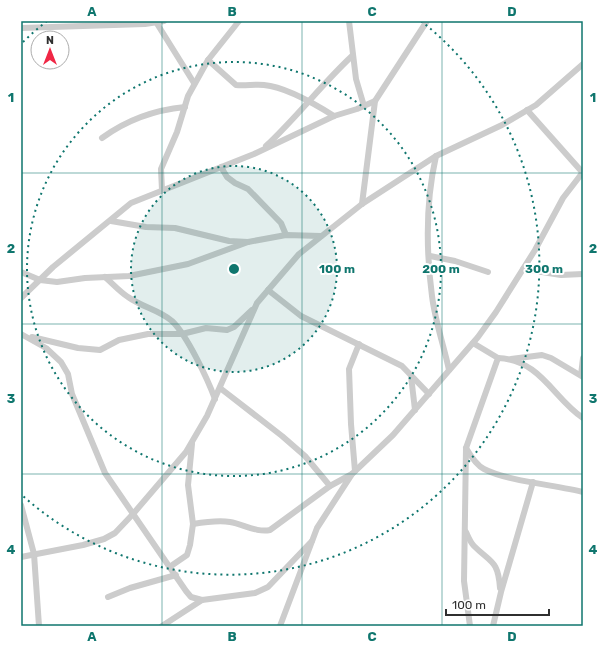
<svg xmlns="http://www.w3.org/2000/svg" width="604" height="647" font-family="Rubik,sans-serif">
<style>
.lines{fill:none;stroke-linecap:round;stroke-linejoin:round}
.street{stroke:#ccc;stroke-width:6}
.grid{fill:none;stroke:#0f766e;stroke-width:1;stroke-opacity:0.55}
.ring{fill:none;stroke:#0f766e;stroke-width:2;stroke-dasharray:2 4}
.centre{fill:#0f766e;stroke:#fff;stroke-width:2}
.ring-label{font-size:12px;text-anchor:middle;font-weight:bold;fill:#0f766e;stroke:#fff;stroke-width:4;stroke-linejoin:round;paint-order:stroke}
.neatline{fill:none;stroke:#0f766e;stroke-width:1.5}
.grid-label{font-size:13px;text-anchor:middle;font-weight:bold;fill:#0f766e}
</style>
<rect width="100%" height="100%" fill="#fff"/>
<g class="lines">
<g class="street">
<path d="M349,21l7,58 8,27"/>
<path d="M156,22l38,61"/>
<path d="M21,28l124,-4 19,-3"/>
<path d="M208,60l28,25c9,1 19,-1 28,0 22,2 51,19 70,31"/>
<path d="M527,110l56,63"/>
<path d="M102,138c26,-19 52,-28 83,-31"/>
<path d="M266,146c31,-29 56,-62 86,-90"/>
<path d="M436,156c-10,44 -10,94 -4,140 3,25 12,50 17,74"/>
<path d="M221,167l6,10 8,6 13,6 33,34 5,12"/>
<path d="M162,190l-1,-21 16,-37 11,-36 20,-36 31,-39"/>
<path d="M362,204l13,-103 52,-80"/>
<path d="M111,221l35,6 29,1 54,13 19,1 38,-7 35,1"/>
<path d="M430,256l25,5 33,11"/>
<path d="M523,269l38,6 22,-1"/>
<path d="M21,272l19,8 17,2 28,-4 44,-2 59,-12 60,-22"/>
<path d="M105,277c8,7 15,15 23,20 14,10 31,13 44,24 15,14 36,59 43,78"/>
<path d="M268,290l33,26 101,50 27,28"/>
<path d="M21,298l32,-31 78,-64 123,-49 80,-38 23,-7 18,-8"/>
<path d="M21,334l25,14 15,14 7,12 4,20 33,79 81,118 5,6 11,3"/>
<path d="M32,337l46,11 22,2 19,-10 29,-6h34l24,-6 21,2 7,-3 18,-17"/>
<path d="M498,358c43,2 55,40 85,60"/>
<path d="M511,359l31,-4 9,3 32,19"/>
<path d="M581,375l2,-17"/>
<path d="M411,376l4,34"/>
<path d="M220,388l62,48 23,20 25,30"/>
<path d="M466,448c4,7 10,17 18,21 23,12 71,16 99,23"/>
<path d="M355,471l-4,-47 -2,-55 10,-25"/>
<path d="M21,505l13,49 5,72"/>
<path d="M193,524c12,-2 25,-4 37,-2 13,2 27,11 40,8l60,-44 22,-12"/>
<path d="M466,532c2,4 4,10 8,14 17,17 24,14 26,42"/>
<path d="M21,557l62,-12 21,-6 11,-6 18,-19 53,-62 21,-36 50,-113 42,-49 63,-50 74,-48 66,-31 34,-20 47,-41"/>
<path d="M171,566l16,-11 3,-10 3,-21 -5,-39 4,-41"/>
<path d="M108,597l22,-9 46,-13"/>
<path d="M162,626l40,-26 53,-7 13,-6 44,-46"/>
<path d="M280,626l37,-98 35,-54 41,-39 85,-98 18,-25 39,-62 28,-52 20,-26"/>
<path d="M470,626l-6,-45 2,-133 32,-90 -25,-15"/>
<path d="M493,626l8,-34 32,-110"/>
</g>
</g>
<path class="grid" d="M162,21v605M302,21v605M442,21v605M21,173h562M21,324h562M21,474h562"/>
<circle cx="234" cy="269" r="103" fill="#0f766e" fill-opacity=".12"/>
<g class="ring">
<circle cx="234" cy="269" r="103"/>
<circle cx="234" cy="269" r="207"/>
<path d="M23 42A310 310 0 0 1 47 21M421 21A310 310 0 1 1 23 496"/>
</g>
<circle cx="234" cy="269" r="6" class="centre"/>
<g class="ring-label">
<text x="337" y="273">100 m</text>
<text x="441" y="273">200 m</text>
<text x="544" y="273">300 m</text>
</g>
<rect width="604" height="647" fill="none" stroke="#ffffff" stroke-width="44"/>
<g transform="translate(50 50)"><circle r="19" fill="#ffffff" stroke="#acacac"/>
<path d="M0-3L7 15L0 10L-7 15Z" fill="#f02745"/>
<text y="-6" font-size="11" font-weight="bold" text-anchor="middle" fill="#2f2f2f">N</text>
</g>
<path d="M446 609v6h103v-6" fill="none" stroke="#2f2f2f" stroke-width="2"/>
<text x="452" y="609" font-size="12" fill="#2f2f2f" stroke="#ffffff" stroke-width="3" paint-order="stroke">100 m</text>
<rect x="22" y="22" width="560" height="603" class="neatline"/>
<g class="grid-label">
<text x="92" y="16">A</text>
<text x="232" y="16">B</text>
<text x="372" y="16">C</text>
<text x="512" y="16">D</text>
<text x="11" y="102">1</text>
<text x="593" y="102">1</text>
<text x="11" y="253">2</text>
<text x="593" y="253">2</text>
<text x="11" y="403">3</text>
<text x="593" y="403">3</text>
<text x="11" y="554">4</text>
<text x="593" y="554">4</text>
<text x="92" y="641">A</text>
<text x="232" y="641">B</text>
<text x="372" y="641">C</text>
<text x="512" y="641">D</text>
</g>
</svg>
